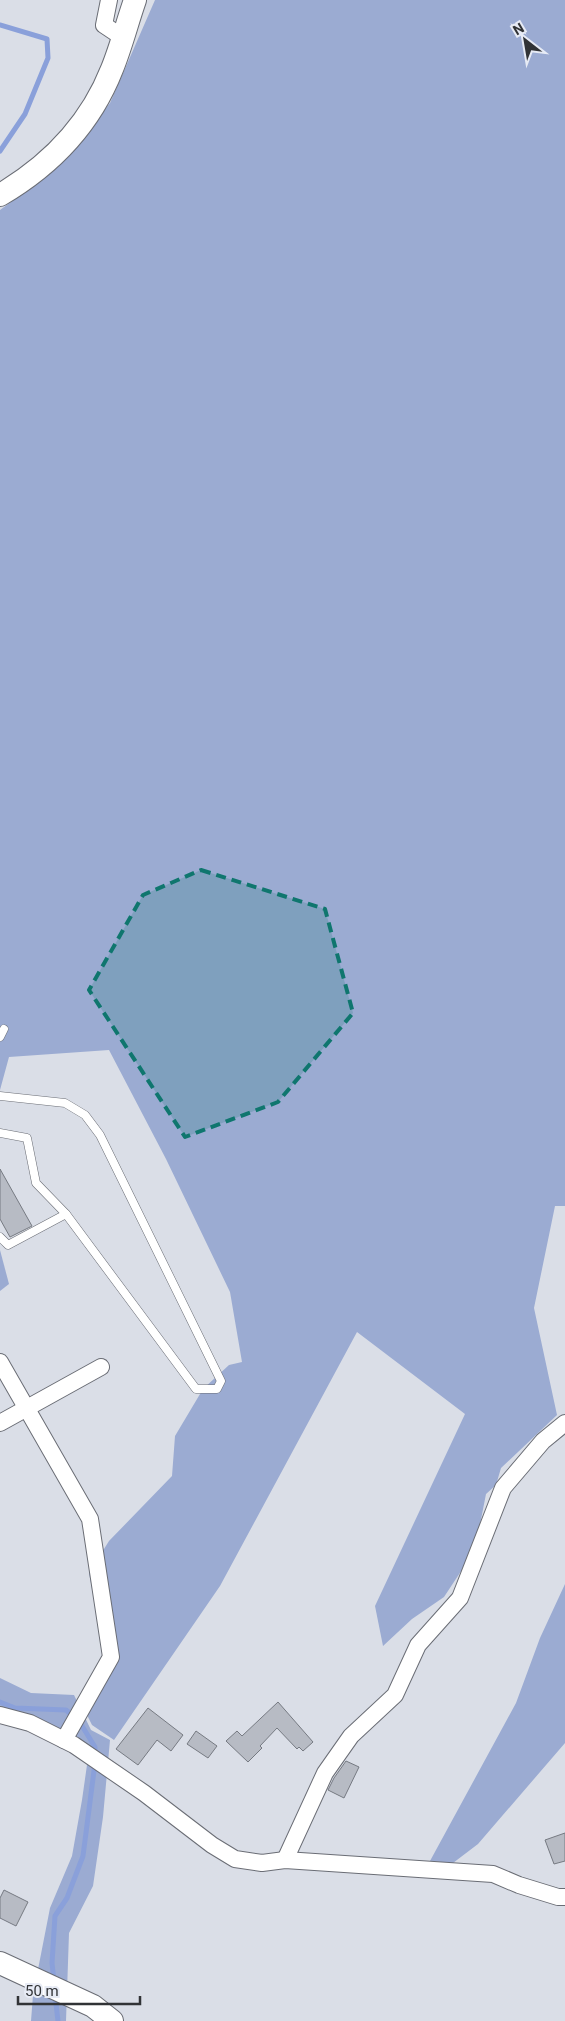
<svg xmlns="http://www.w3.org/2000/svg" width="565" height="2021" font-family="Roboto,sans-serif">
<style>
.green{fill:#9babd2}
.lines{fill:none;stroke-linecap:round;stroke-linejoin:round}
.stream{stroke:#8aa0da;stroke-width:5}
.building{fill:#b7bbc4;stroke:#767a82}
.lane-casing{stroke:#6a6d75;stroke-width:9}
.street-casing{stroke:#6a6d75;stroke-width:18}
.secondary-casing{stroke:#6a6d75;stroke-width:24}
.lane{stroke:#fff;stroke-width:8}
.street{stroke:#fff;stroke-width:16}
.secondary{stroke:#fff;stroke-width:22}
.marked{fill:#0f766e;fill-opacity:0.2;stroke:#0f766e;stroke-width:4;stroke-dasharray:10 6;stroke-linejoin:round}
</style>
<rect width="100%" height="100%" fill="#dadee7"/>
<g class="green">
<path d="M155,0h410v1206h-10l-21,102 23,107 -56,53 -5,17 -10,9 -11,56 -31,47 -32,22 -29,27 -8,-40 90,-192 -108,-82 -137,254 -106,154 -22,-15 -12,-24 25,-45 -16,-83 20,-32 63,-65 3,-40 28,-47 26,-24 13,-3 -12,-70 -64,-133 -57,-109 -100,7 -9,33v-880l57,-42 53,-65z"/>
<path d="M0,1250l9,34 -9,7z"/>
<path d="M565,1584v159l-87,101 -25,19 -23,-2 86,-158 24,-65z"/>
<path d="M0,1678l31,15 43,2 17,35 19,10 -7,77 -10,69 -24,47 -3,88h-35l2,-26 17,-87 22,-52 10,-56 5,-35 -7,-21 -80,-35z"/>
</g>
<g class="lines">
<g class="stream">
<path d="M0,25l47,14 1,19 -23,56 -25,37"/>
<path d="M0,1702l15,6 51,2 13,11 16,26v7"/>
<path d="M54,1981l-2,-18 3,-47 12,-18 16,-42 12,-93"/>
<path d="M55,1995l3,26"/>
</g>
</g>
<g class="building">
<path d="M0,1169l32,57 -22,11 -10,-18z"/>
<path d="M278,1702l35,40 -10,9 -4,-4 -2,2 -20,-21 -17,18 2,2 -14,14 -22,-21 11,-10 5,5z"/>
<path d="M148,1708l35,27 -12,16 -14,-11 -19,25 -22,-16z"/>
<path d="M196,1731l21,15 -9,12 -21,-14z"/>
<path d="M346,1761l13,6 -15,31 -16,-8 6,-12z"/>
<path d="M565,1833v28l-11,3 -9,-24z"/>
<path d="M4,1890l24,12 -12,24 -16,-8v-20z"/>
</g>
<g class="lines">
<defs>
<g id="lane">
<path d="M0,1037l4,-8"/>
<path d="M0,1096l65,7 20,12 15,20 121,246 -4,8h-21l-130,-175"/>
<path d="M0,1133l27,5 9,45 30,31 -58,31 -8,-8"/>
</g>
<g id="street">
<path d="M109,0l-5,25 18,12"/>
<path d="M0,1362l90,157 21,138 -47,83"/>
<path d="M0,1423l101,-56"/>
<path d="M0,1715l30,8 44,22 70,48 68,52 23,14 27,4 23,-3 208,14 26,11 39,12h7"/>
<path d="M285,1860l40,-87 26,-37 44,-41 23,-50 42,-47 43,-110 40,-47 22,-18"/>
</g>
<g id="secondary">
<path d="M0,195c51,-30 90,-70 112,-126 9,-22 15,-46 23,-69"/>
<path d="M0,1963l93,43 19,15"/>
</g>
</defs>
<use href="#lane" class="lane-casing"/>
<use href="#street" class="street-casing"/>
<use href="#secondary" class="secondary-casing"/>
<use href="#lane" class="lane"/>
<use href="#street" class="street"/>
<use href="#secondary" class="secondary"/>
</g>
<path class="marked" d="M201,870l124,39 28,104 -75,89 -93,35 -96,-147 54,-95z"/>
<g transform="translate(525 40) rotate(329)" stroke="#e7ebf5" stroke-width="4" paint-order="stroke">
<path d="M0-4L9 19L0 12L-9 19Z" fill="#313336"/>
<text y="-8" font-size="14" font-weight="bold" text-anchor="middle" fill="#313336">N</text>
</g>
<path d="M18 1996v8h122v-8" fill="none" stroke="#313336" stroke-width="2.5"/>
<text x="25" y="1996" font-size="15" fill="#313336" stroke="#e7ebf5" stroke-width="4" paint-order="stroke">50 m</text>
</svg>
